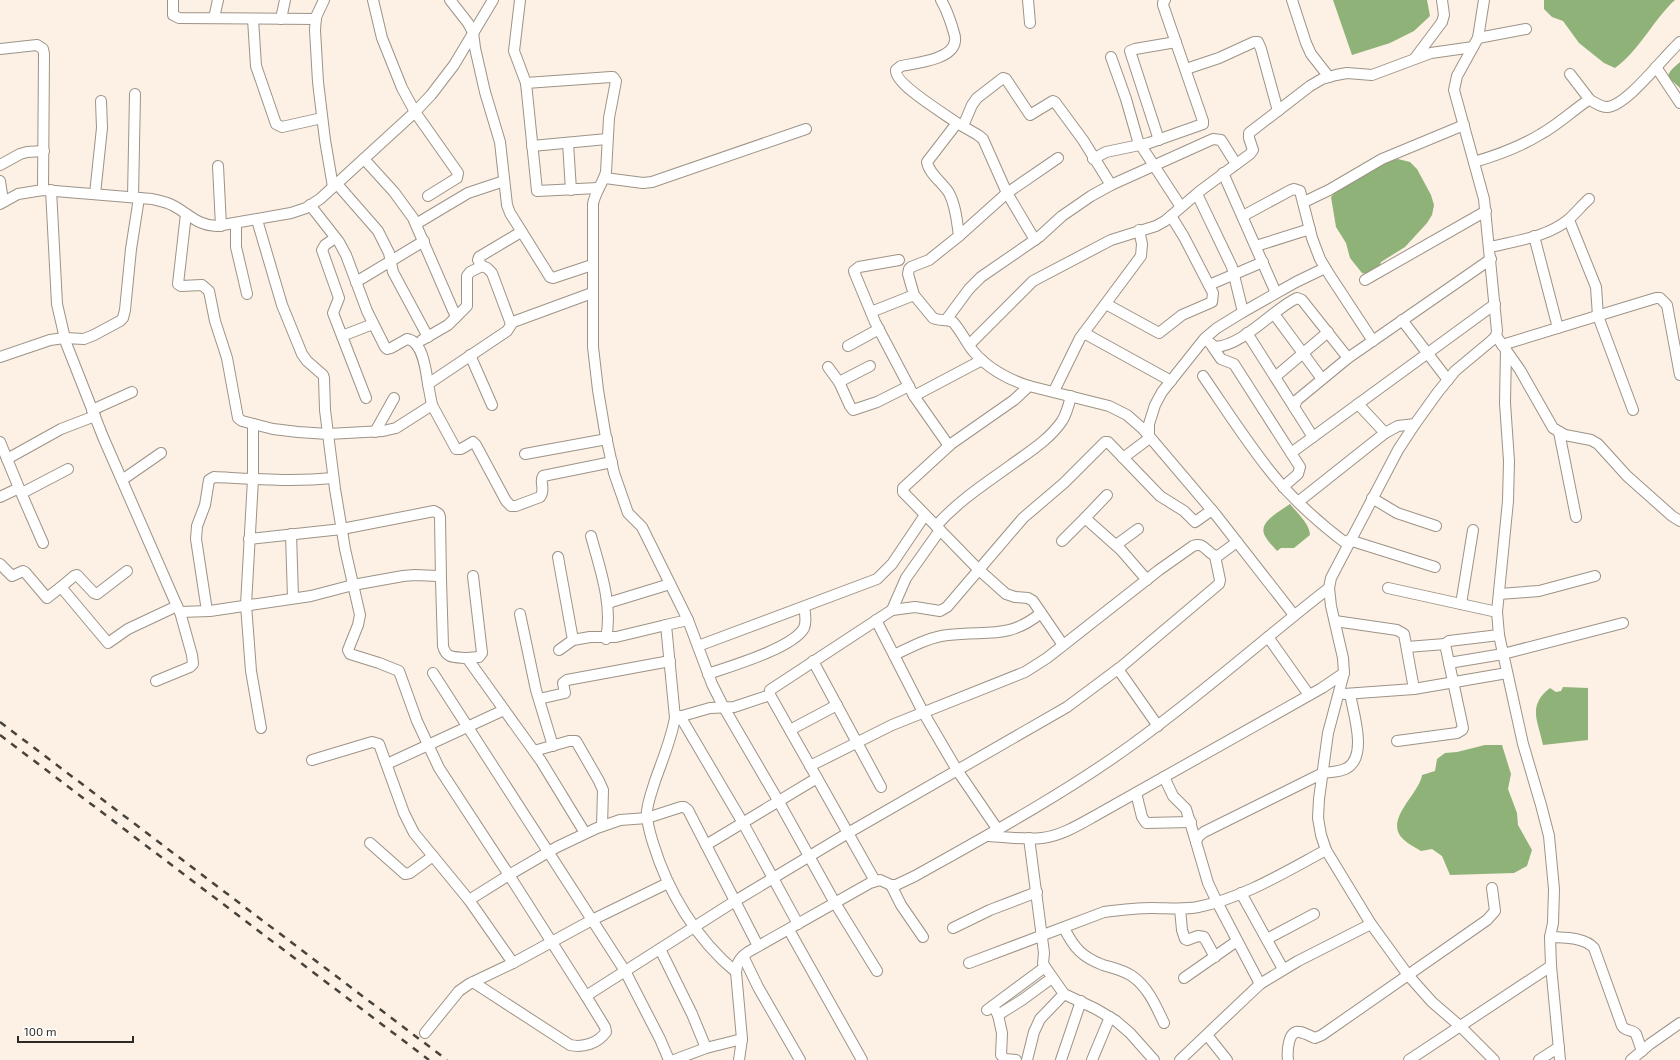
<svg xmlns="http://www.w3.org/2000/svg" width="1680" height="1060" font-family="'Exo 2',sans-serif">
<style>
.water{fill:#8fb278}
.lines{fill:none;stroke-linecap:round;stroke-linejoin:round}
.minor-casing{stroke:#9d9387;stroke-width:12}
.minor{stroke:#fff;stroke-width:10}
.rail{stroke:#47423c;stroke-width:2.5;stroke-dasharray:7 7;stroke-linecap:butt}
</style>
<rect width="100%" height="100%" fill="#fcf1e4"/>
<g class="water">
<path d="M1333,0h94l3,16 -16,15 -24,12 -38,12z"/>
<path d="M1544,0h131c-22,20 -35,50 -60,68l-11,-5 -25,-20 -16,-22 -11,-4 -8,-8z"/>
<path d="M1680,62v26l-12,-11c1,-7 7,-10 12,-15z"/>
<path d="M1398,159l12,3 7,7 14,26 3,10 -2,10 -5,8 -22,24 -24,15 -2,6 -10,7 -7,-2 -12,-15 -4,-15 -10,-16 -5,-30 10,-11 39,-24z"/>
<path d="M1290,504c7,9 20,20 20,31l-16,13h-13l-4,3c-4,-5 -9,-9 -12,-15 -8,-14 16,-25 25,-32z"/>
<path d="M1563,687l25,1v52l-45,5c-5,-25 -16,-39 7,-57l6,4 5,-1z"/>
<path d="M1485,745h17l9,29 -3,15 9,24 1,12 14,25 -5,16 -13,7 -64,2 -8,-19 -10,-7 -11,2c-6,-4 -13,-7 -18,-12 -20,-19 17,-46 19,-64l13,-4 2,-12 8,-6 12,-1z"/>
</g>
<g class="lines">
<defs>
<g id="minor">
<path d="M173,0v15l6,3 137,1"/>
<path d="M324,0l-8,17 -1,13 3,52 7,58 8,47"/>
<path d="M373,0l9,38 20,50 13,24 43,61 -1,5 -29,18"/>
<path d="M450,0l18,23 5,9 2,16 10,44 15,50 7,63 3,8 40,64 3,1 39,-13"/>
<path d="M520,0l-6,51 12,32 85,-6h2l3,4 -7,37 -3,54c-3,11 -11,20 -13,32v143l5,43 7,42 9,41 14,40 14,14 46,93 -22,5 9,93c-4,22 -13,43 -20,63 -3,10 -7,20 -8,30 -1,10 3,22 6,32 15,49 43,96 83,129"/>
<path d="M941,0c5,8 8,17 11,26 1,5 4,10 3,15 -2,19 -40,22 -54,25l-5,4c-2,14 49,44 61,53l-30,39c2,12 16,21 22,31 7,13 8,29 10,43l-30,24 -18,7 -2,2 -1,5 6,21 19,23c6,3 14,1 20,4 8,9 13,20 20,29 14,17 36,29 56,35"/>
<path d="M1028,0l2,23"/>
<path d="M1292,0l14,43 5,11 18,23"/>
<path d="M1484,0l-6,38 -21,38 -3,14 30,109 13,132 -1,5 -5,5 -36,30 -17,21 -23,32 -17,26 -67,128 -2,10 2,18 12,52 1,15 -16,60 -9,66 -1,19 3,17 5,15 45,74 37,51 24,27 29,25 33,33"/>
<path d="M214,18l4,-18"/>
<path d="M253,19l3,47 20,58 6,3 40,-9"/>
<path d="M281,19l4,-19"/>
<path d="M1478,38l48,-9"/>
<path d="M0,49l37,-4 6,4 1,5 -1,136"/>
<path d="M1111,57l15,42 12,42 43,66"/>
<path d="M1415,58l27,-36 2,-7 -2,-15"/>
<path d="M1656,67l24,36"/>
<path d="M1186,69l33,-11 35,-16h4l3,7 17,62"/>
<path d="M1570,74l20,26"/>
<path d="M526,83l11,108 61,-3"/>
<path d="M957,123l21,12 5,4 24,54 28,47"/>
<path d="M963,126l9,-21 5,-7 26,-20 3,1 24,36 23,-14 2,1 28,38 28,45"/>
<path d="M1159,140l-29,-89 5,-2 41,-7"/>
<path d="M568,143l3,47"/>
<path d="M532,146l75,-7"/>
<path d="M364,159l30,33 19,26 43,99"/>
<path d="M1093,159l13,-7 43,-9 54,-19v-3l-40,-116v-2l2,-3"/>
<path d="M1474,162c24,-7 46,-15 67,-28 16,-9 30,-22 46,-33l3,-1c6,3 10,7 17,7 20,-1 57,-51 73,-65"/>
<path d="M0,165l20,-11 7,-2 17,-1"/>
<path d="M218,166l3,60"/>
<path d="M1223,173l53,120"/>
<path d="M605,178l38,5 9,-1 154,-53"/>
<path d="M0,181l3,20"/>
<path d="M337,184l41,47 11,22 4,19 35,65"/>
<path d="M51,190l6,114 9,39 37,94 74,169"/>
<path d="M95,194l7,-66 -1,-27"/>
<path d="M1197,194l35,73 11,45"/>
<path d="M133,197l2,-103"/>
<path d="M1304,202l25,-12 53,-31 82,-34"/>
<path d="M0,204l18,-10 25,-4 109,9c8,2 15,3 22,7 16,9 23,19 43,20l74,-13 15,-5 14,-9 95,-87 16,-17 23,-30 39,-65"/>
<path d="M310,205l29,37 7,13 21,56 18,36 2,2 4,-1 16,-9c16,2 19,32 21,45"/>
<path d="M186,214l-8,70 3,2 21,-1 7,6 6,30 12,37 11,60 4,3 31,8 25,3 30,2 55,-3 13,-3 36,-23 -4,-21 79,-53 6,-9 79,-29"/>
<path d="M1243,216l48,-26 3,-1 6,2 12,47 8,21 9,15 44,67"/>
<path d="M257,220l25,85 20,49 5,7 16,14 1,3 1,32 10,79 10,60 15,66 -2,10 -10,25 2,4 29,9 20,8 18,50 22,47 70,107 48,-28 40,-19 23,-8 27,-2 34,-11h3l4,3 18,35"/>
<path d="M1569,220l27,67 2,29 35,94"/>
<path d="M236,224v23l11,47"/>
<path d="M416,224l52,-31 36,-12"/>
<path d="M959,236l48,-43 51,-35"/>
<path d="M1534,236l24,92"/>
<path d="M335,238l-10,7 -3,5 17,48 -6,15 33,85"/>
<path d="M1256,246l54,-17"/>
<path d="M1490,247c26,-6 58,-10 79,-28 7,-6 13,-14 20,-20"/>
<path d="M899,260l-40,7 -5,4 1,3 20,48 39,74 35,50"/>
<path d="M482,266l5,2 5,5 19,51"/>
<path d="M1365,280l121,-69"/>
<path d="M356,282l68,-41"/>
<path d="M1209,285l54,-23"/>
<path d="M1106,304l53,29 23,-18 30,-13 1,-9 -29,-56 -13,-21"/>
<path d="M871,312l43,-17"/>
<path d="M1274,314l48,65"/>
<path d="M946,320l23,-31 12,-12 58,-40 23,-21 29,-20 20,-11 102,-46 8,1 15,24"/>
<path d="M1402,320l46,60"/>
<path d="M1084,333l87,48"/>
<path d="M1247,333l47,74"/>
<path d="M342,336l31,-12"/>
<path d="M1496,336l10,14 -1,53 4,58 -1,40 -11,111 2,23 24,109 18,61 8,31 5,53 -1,34 -3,14 1,29 9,94"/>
<path d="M1205,339l10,8c29,-2 57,-37 82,-49l5,2 46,58"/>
<path d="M422,340l26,-15 19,-19v-30l3,-4 12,-6 -4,-6 1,-3 42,-25"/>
<path d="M969,345l64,-64 78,-41 45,-14 9,-5 35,-30 50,-37 3,-4 -4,-12v-5l61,-47 12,-7 14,-4 11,-2 25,2 59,-22 42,-6"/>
<path d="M1502,345l154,-47h4l7,7 13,70"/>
<path d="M848,346l31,-17"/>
<path d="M1212,346l9,13 13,5 66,103 -2,7 -15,13"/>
<path d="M1506,350l14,20 33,58 12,7 26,5 7,4 29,32 45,40 8,5"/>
<path d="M470,355l22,50"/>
<path d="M0,357l50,-17 14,-2 20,1 10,-4 26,-14 3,-3 2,-8 6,-61 8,-51"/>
<path d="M828,367l11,15 11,24 3,4 24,-8 32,-16"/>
<path d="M1203,376c22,32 43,65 67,95 22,28 49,52 77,73"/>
<path d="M1275,377l53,-45"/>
<path d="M839,382l31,-16"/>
<path d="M1054,391l26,-53 61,-82 1,-12 -3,-14"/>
<path d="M914,396l68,-36"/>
<path d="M1358,404l27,29"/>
<path d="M432,405l24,44h5l12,-7 3,3 30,56 5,5h5l24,-9c6,-7 -1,-15 3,-21l69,-14"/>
<path d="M92,410l40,-18"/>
<path d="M253,424v55l-7,126 5,66 10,57"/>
<path d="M375,432l19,-34"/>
<path d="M1559,432l17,85"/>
<path d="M1313,437l-19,-30 3,-7 51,-42 143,-99"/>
<path d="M0,442l19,46 -19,9"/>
<path d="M1291,453l204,-149"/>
<path d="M525,454l82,-15"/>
<path d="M1123,458l24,-18 2,-2v-14l6,-19 7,-13 43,-54 12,-10 26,-16 53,-30 29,-14"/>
<path d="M7,459l54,-30 34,-13"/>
<path d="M122,480l39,-27"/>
<path d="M19,488l24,55"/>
<path d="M22,493l46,-24"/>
<path d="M1372,498l25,15 39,13"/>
<path d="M1298,502l87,-69 13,-7 17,-2"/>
<path d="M1085,518l22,-23"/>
<path d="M936,526c22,-25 49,-42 75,-61 18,-13 38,-25 51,-44 5,-8 7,-17 9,-25"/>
<path d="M940,530l38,39 28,25 9,3 13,1 5,3 30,44"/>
<path d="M291,534l2,64"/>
<path d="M591,536c9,33 22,68 15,103"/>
<path d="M249,539l93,-10 92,-18 5,3 1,3 1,63"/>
<path d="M1349,540l86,27"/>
<path d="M1062,541l23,-23 36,32 26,30"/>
<path d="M1116,545l22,-16"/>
<path d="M558,557l15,83"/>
<path d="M0,564l12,12 11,-5 2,1 22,26 14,-11 47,56 20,-14 49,-23 3,6 30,-1 101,-15 42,-11 50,-9 12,-1 23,1 3,4 2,66c3,13 12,11 24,12l74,103 44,72"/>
<path d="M61,587l13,-11 3,-1 17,18 3,1 30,-23"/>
<path d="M1388,588l109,24"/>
<path d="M1499,594l40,-3 56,-15"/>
<path d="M608,603l62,-19"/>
<path d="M1461,604l12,-74"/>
<path d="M892,610l23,-3 25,4 7,-4 76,-89 41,-35 41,-41h3l52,54 24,15 11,11 17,-12"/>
<path d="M207,611l-11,-72 1,-13 8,-21 4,-25 5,-3c41,2 79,5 119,1"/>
<path d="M520,614l16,76 17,56"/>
<path d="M688,620l24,64 11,22 56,96 56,101 42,68"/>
<path d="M876,620l47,92 34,58 41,60"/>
<path d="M1335,621l62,9 7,4 10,55"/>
<path d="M1268,637l41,58"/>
<path d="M698,646l179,-67 15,-15 33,-49"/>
<path d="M1407,647l38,-3"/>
<path d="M559,650l14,-10 17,-3h26l50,-12"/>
<path d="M894,655c17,-8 35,-18 54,-20 39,-5 60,5 93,-22"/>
<path d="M467,658l12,-1 3,-4 -9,-77"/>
<path d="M813,661l68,126"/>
<path d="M1449,663l54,-9 120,-31"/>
<path d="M1118,669l40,57"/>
<path d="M433,673l192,298 35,68 9,21"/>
<path d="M708,674c23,-8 85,-26 96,-46 3,-7 1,-15 0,-21"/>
<path d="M156,681l34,-14 3,-3 -1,-9 -12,-43"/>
<path d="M1344,694l70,-5 93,-16"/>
<path d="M539,699l26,-6 -2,-10 4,-3 103,-19"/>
<path d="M680,716l63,107 55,101"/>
<path d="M675,718l35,-10 24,-1 36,-12"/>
<path d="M790,730l47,-25"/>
<path d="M1397,741l60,-8 5,-3 1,-2 -18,-84 4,-3 50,-6"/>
<path d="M534,751l35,-10h7l23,40 4,9 -1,36"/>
<path d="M312,760l60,-18 7,2 25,69 10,20 55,67"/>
<path d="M387,764l117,-54"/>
<path d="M810,766l82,-41 133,-53 22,-14 112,-88 34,-24c13,-5 14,10 25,10l19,-14"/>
<path d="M1164,777l9,19 13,13 10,33"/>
<path d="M817,778l58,103"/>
<path d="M1136,793l6,24 4,6 45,-1"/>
<path d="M989,836c17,1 35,4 53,2 18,-2 35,-12 51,-21l229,-129 22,-15"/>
<path d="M1029,838l15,115 -1,10 2,4 19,27 32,15 20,12 14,12 24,27"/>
<path d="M370,843l35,31 5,-1 23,-17"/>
<path d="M891,885l10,20 22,32"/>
<path d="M1241,893l42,76"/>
<path d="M1180,909l2,21 3,9 2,1 11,-4 6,1 11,20"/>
<path d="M953,928l37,-18 47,-18"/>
<path d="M1064,928c10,20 18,29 39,37 10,3 20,5 29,11 16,11 24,30 32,47"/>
<path d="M789,930l73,130"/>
<path d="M1550,937c15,1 34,0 44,11l28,78c4,6 10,3 14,8l6,17"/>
<path d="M1267,939l47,-25"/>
<path d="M758,946l-23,-45 113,-68 219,-126 55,-41 97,-82 1,-4 -5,-24"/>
<path d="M660,949l32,65 14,34"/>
<path d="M743,956l15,31 42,73"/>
<path d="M513,963l79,-43 76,-37"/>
<path d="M969,963l135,-51c16,-2 32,-4 48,-4 15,0 31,2 46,-1 45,-9 87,-35 128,-57"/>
<path d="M1184,978l53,-37"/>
<path d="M473,982l97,63c14,3 28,-2 36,-13l-1,-5 -19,-31"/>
<path d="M1260,984l-43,-82 -9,-19 -12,-41 2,-5 6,-5 119,-59c7,-1 18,-1 24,-5 21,-12 6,-56 3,-74"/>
<path d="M993,1006l5,9 4,18 -1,22 4,4 11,1"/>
<path d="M987,1010l58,-43"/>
<path d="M998,1015l24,-15 30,-22"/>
<path d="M425,1033l34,-42 10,-7 44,-21 -44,-63 40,-25 77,121 149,-95 -29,-56 111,-67 -47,-83v-5l122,-80 14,-32 34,-48 -37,-38v-4l48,-44 63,-44 15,-14 80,20 18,9 16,14 73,86 78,100"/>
<path d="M1207,1035l20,25"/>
<path d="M674,1060l32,-12 36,-9"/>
<path d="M739,1060l3,-21 -6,-67c1,-10 4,-14 12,-20l122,-69 10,-3 11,5h5l19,-9c73,-41 147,-81 215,-130 69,-49 132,-106 199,-158"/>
<path d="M1027,1060l7,-28 6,-13 24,-25"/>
<path d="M1061,1060l20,-59"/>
<path d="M1092,1060l18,-43"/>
<path d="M1180,1060l80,-76 38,-23 73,-37"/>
<path d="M1288,1060c-1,-8 0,-31 12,-28 5,1 10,4 15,6l7,-3 165,-115 8,-9 -3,-23"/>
<path d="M1409,1060l142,-94"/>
<path d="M1539,1060l20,-13"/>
<path d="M1631,1060l19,-16 30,-21"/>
</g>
</defs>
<use href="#minor" class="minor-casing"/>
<use href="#minor" class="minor"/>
<g class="rail">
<path d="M0,722l447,338"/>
<path d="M0,735l429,325"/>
</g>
</g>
<path d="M18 1036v6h115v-6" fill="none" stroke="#2d2924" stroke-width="2"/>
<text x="24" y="1036" font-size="12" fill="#2d2924" stroke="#ffffff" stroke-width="3" paint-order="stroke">100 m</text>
</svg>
